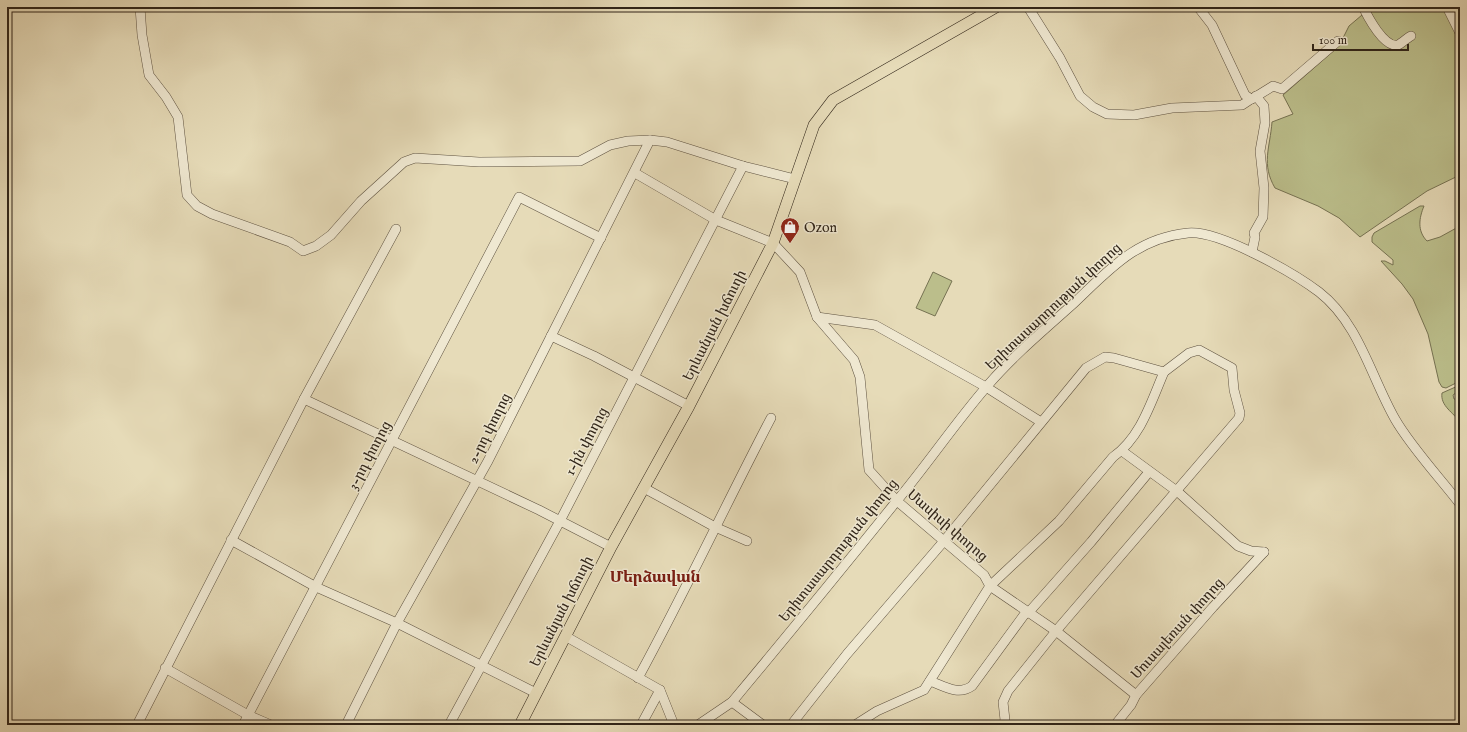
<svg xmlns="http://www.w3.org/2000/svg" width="1467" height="732" font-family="'IM FELL English','Noto Serif Armenian',serif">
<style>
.green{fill:#bbbe8b;stroke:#767252}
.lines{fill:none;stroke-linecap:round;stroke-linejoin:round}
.minor-casing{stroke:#5e5241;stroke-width:10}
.major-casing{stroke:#302519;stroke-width:12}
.minor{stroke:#efe8d1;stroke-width:9}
.major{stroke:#e6dbb8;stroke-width:11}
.labels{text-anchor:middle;stroke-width:3;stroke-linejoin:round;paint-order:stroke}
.poi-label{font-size:14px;fill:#302519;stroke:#efe8d1;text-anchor:start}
.street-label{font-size:14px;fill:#302519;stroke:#efe8d1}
.quarter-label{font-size:16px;font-weight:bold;fill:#7a1f14;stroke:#efe8d1}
</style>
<rect width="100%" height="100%" fill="#e6dbb8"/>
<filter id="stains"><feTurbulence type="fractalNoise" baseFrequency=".005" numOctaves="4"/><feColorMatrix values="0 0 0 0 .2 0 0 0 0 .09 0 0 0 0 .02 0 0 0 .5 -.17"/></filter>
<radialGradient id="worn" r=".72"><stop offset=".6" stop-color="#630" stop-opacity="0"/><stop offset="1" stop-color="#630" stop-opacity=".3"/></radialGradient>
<g class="green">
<path d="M1368,7h75l17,36v132l-33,16 -67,46 -21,-19 -21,-12 -43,-18c-14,-24 -5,-40 -3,-66l21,-8 -10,-19 56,-49 10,-20 13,-11 19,23 15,4 -14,-8z"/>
<path d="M1420,206h4c-5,12 -7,25 3,35l13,-4 20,-11v155l-14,7 -4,-1 -3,-5 -11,-48 -15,-35 -11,-15 -21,-23h4l8,4v-5l-21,-18v-5l2,-4z"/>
<path d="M933,272l19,9 -17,35 -19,-8z"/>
<path d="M1460,385v5l-7,5 1,4 6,1 -2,7 2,3v12c-6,-9 -20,-16 -18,-29z"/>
</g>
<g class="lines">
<defs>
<g id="minor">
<path d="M140,7l2,28 7,40 17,22 12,20 9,78 10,11 15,8 78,28 13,9 13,-5 15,-11 30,-34 43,-39 11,-4 64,4 101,-1 30,-16 18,-4 22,-1 17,2 76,24 52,13"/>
<path d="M1028,7l32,51 20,38 13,11 14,7 27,1 38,-7 70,-3 9,-6 -6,-4 -33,-70 -14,-18"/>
<path d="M1363,7c5,10 21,41 35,38 4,-2 9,-7 13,-9"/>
<path d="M1447,7l13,26"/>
<path d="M1252,99l21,-13 9,3 56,-48"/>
<path d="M635,173l81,47 57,23 27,29 17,45 37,43 6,17 9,93 28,31 87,74 6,11 66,45 80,64"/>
<path d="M1252,252l3,-15 -1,-4 9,-16 1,-29 -4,-37 5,-28 -1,-17 -8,-10"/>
<path d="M817,317l58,8 111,62 55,35"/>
<path d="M551,336l43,20 95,50"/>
<path d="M304,399l235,111 72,37"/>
<path d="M1122,451l56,41 60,54 13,5 13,1"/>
<path d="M644,488l71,39 32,14"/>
<path d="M231,540l85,47 81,36 139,70"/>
<path d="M565,636l95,54 14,35"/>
<path d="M165,668l83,47 23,10"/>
<path d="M638,678c47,-86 88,-174 133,-260"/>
<path d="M930,681c14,5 28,15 42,5l52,-71 5,-3 62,-70 58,-70"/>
<path d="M732,702l31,23"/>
<path d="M137,725l167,-326 92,-170"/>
<path d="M243,725l276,-528 82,41"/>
<path d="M346,725l51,-102 91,-162 162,-321"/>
<path d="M449,725l111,-204 183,-355"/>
<path d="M641,725l19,-35"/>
<path d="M698,725l34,-23c55,-66 109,-132 163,-199 32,-38 60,-80 93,-118 25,-29 56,-55 85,-81 36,-34 63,-66 115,-71 31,-3 106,40 131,59 40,31 52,85 76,127 16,28 45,59 65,85"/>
<path d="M791,725l56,-71 97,-113 142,-173 19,-11 9,1 50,14 25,-19 10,-3 33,18 2,22 6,23 -1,5 -183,213 -48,60 -5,11 2,18 -2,5"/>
<path d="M855,725l22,-14 47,-21 66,-104 69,-65 54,-64c28,-20 38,-55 51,-85"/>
<path d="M1115,725l16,-20 5,-10 77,-88 51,-55"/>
</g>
<path id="major" d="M520,725l91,-178 78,-141 84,-163 41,-118 19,-25 163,-93"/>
</defs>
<use href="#minor" class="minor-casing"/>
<use href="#major" class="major-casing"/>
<use href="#minor" class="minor"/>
<use href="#major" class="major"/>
</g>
<defs>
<symbol id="shop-pin" viewBox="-11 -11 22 30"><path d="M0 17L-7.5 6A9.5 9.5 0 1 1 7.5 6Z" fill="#8f2418" stroke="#efe8d1"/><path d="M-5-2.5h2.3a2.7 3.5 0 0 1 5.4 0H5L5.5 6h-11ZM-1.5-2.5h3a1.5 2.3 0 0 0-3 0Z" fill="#fff"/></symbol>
</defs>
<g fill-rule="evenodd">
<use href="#shop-pin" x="779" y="216" width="22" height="30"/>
</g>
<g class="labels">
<g class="poi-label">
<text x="804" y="232">Ozon</text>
</g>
<g class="street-label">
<text transform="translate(1053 306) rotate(-43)" y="5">Երիտասարդության փողոց</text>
<text transform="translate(714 325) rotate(-63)" y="5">Երևանյան խճուղի</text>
<text transform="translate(489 428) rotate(-63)" y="5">2-րդ փողոց</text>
<text transform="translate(586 441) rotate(-62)" y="5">1-ին փողոց</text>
<text transform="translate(369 455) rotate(-62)" y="5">3-րդ փողոց</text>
<text transform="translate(948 525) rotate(41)" y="5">Մասիսի փողոց</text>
<text transform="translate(838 550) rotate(-51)" y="5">Երիտասարդության փողոց</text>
<text transform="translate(561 611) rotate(-63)" y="5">Երևանյան խճուղի</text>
<text transform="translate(1177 628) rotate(-48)" y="5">Մուսալեռան փողոց</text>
</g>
<g class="quarter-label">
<text x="655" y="582">Մերձավան</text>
</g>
</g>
<rect width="1467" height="732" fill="none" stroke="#e6dbb8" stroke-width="24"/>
<rect x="8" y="8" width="1451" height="716" fill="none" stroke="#302519" stroke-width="2"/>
<rect x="12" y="12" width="1443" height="708" fill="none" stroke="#302519"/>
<path d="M1313 44v6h95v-6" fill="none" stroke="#302519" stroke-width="2"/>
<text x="1319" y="44" font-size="12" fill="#302519" stroke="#efe8d1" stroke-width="3" paint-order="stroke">100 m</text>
<rect width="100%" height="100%" filter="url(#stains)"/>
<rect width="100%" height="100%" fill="url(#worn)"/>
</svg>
